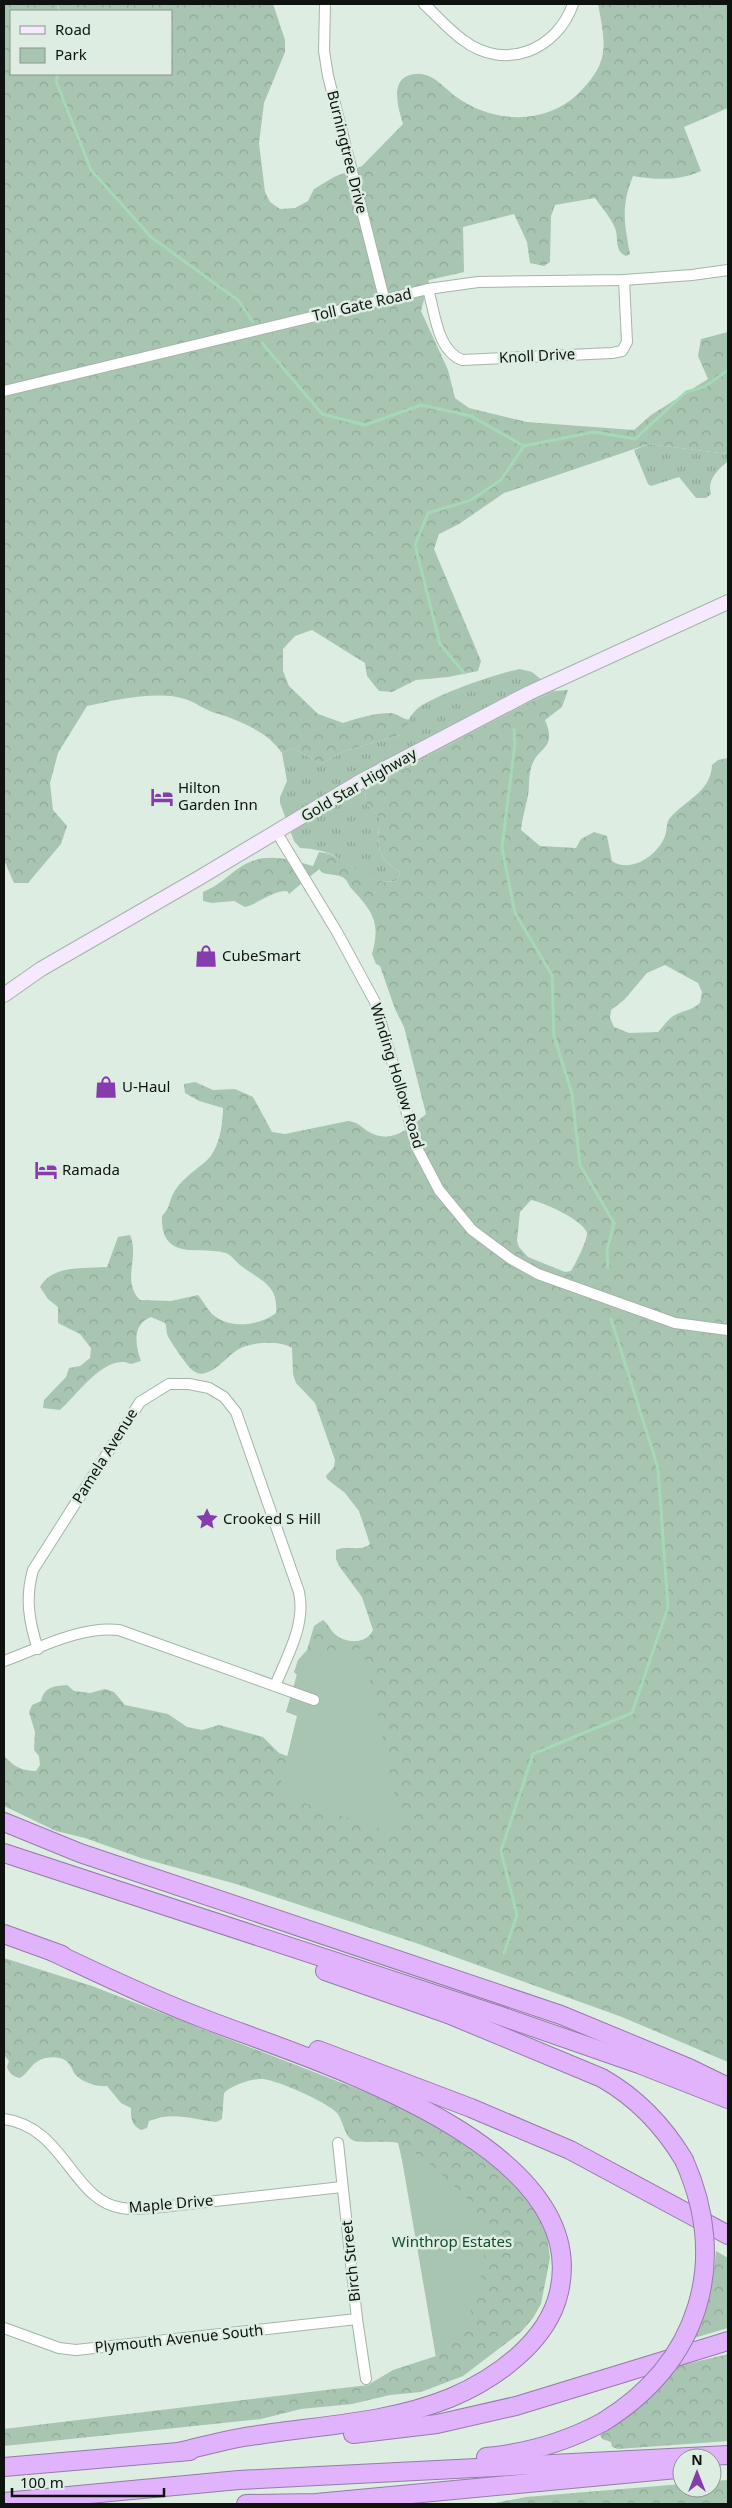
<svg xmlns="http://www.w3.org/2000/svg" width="732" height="2508" font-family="'Noto Sans',sans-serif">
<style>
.grass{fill:url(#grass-tufts)}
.forest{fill:url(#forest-crowns);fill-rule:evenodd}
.park{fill:#a7c5b1}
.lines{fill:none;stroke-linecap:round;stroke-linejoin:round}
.stream{stroke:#a5d8b7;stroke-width:3}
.street-casing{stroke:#a5b4a9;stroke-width:12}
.secondary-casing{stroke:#a5b4a9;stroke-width:16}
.highway-casing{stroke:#967ba9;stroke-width:20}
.street{stroke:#fff;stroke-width:10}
.secondary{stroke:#f6e8fe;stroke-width:14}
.highway{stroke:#e0b3fc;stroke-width:18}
.highway-bridge-casing{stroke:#967ba9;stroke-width:20;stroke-linecap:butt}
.highway-bridge{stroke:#e0b3fc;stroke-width:18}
.labels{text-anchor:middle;stroke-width:5;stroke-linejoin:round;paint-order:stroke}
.street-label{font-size:15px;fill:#0e1310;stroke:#ddede2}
.poi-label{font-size:15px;fill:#0e1310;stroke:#ddede2;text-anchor:start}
.park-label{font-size:15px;fill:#114d2e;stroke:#ddede2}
</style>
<defs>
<pattern id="grass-tufts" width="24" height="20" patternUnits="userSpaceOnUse" patternTransform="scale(1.25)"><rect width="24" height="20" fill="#a7c5b1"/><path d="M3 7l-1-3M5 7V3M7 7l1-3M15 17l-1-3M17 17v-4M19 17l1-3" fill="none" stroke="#8fa897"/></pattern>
<pattern id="forest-crowns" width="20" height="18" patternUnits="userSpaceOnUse" patternTransform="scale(1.25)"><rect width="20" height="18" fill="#a7c5b1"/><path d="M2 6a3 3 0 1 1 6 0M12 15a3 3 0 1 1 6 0" fill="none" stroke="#8fa897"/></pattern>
</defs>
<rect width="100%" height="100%" fill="#ddede2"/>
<g class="grass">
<path d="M649,444l79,10v7c-10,9 -21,18 -17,33l-5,4h-10l-17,-21 -28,9 -3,-2 -14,-34z"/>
<path d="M520,669l12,3 23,19 -33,15 -157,84 1,13 13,14c1,14 -4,27 4,40 4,8 13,9 17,17l-4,7c-28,5 -42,-16 -65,-27 -7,-3 -22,-6 -31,-6l-6,-7 -14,-38v-6l7,-16 -5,-28 11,-5 28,16 21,-12 58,-17c5,-8 10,-20 17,-26 17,-14 81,-36 103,-40z"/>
</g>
<g class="forest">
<path d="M4,4h269l12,36v12l-21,51 -5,40 6,49 5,10 10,7 15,-1 13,-7 6,-12 20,-12 28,-11 41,-42c-5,-17 -15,-48 13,-50 16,-2 28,14 39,22 36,27 89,30 123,-2 32,-32 28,-48 20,-90h130v104l-44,19 17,44c-22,10 -44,9 -68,5 -12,30 -9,46 -3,78l-4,2c-12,-5 -7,-18 -11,-28 -4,-10 -13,-20 -20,-30l-40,7 -4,11 -1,46 -6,4 -14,-3 -3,-21 -13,-28 -51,13 1,45 -35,8 -8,31 27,59 7,28 14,10 58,14 107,8 17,-15 57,-36 -10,-23 3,-17 27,-7v122l-79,-10 -145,49 -45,31 -20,10 -5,15 47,112 -3,10 -30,6 -32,3 -24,12 -13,-1 -12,-15 -2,-13 -53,-33 -17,6 -12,13v22l6,15 29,28 25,9c15,-5 32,-10 48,-10 7,1 11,6 19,7l-10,15 -58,17 -21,12 -28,-16 -11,5c-13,-20 -41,-32 -63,-39 -13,-3 -22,-11 -34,-15 -26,-9 -72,1 -98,7l-29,47 -8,30 3,27 14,16 -6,18 -33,39h-14l-10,-23zM11,11h160v63h-160z"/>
<path d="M568,690l-6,17 -17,13c13,30 -8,26 -14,48 -3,11 -1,22 -4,32 -2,10 -5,19 -6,30l19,16 36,2 5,-9 13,-7 13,4 5,25c19,13 46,-6 53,-25 2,-5 1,-14 5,-18 15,-18 41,-26 42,-53l6,-5 10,-2v1304l-106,-45 -206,-74 -180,-59 -95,-26 -56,-20 -29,-7 -52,-25v-50c9,10 18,15 32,15l4,-6 -1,-9 -5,-6 1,-18 -6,-20 3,-7 9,-4c3,-14 13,-15 26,-16l7,6 16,2 15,-4 9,3 11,13 43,9 19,13 15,3 17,-5 44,12 16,16 8,3 8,-9 5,-69 -6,-6 4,-12 9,-10 7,-24 9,-6c6,4 7,11 13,15 11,9 31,9 37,-5l-11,-33 -23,-31 -3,-7v-9c11,-5 26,2 34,-6l-11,-33 -14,-18 -18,-14 -1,-3 8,-9 1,-7 -20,-57 -19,-20 -3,-9 -1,-26c-13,-8 -40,-6 -53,1 -12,6 -32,36 -48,20 -5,-5 -22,-29 -24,-35 -1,-5 0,-7 -2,-11l-14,-6c-19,7 -16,28 -10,44l-10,3c-25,-12 -54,31 -71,46l-17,-2 1,-8 22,-23 3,-9 11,-2 10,-8 1,-10 -11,-14 -22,-11v-16l-10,-8 -8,-12c13,-23 45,-18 67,-20l11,-30 12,-2c10,23 -9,45 10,65l31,1 27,-6c6,7 10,17 18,22 16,12 45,8 60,-4 3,-29 -17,-33 -36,-48 -4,-3 -8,-9 -12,-11 -23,-10 -68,11 -66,-38 8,-9 6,-10 10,-20 6,-14 22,-25 33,-34 14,-11 18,-37 18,-54l-24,-7 -14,-8 -1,-9 11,-2 18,8 22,-1 18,8 19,35 13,2 63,-13c10,1 13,6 21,11 23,13 40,-4 57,-18l-22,-87 -9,-18 -15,-43 -4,-2 -4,-10c9,-32 1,-42 -21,-66 -3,-4 -4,-9 -9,-11 -6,-3 -13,-2 -19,-4l-4,-4 -30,25 -2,-3c-16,0 -27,12 -42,16l-11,-6 -22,2 -9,-2v-9c15,-6 23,-15 36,-24 24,-17 48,-9 74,-2l6,-14c30,2 44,35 77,29l4,-7c-4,-8 -13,-9 -17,-17 -8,-13 -3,-26 -4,-40l-13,-14 -1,-13 157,-84 33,-15zM665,965l33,18 4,9 -2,11c-8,7 -14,7 -23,11 -8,3 -13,12 -19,18l-29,1 -15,-6 -4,-9 1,-8 13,-10 23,-27zM531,1200c12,2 52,20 56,33 1,6 -12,32 -16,38l-6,1 -37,-15 -9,-10 -2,-6 3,-29z"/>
<path d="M4,1958l88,28 299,116 72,38 53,44 30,43 4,31 -9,46 -8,14 -12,14 -58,44 -42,16 -31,3 -38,9 -51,5 -40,10 -257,27v-17l364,-44 25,-15 43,-14 -29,-176 -9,-37c-12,-3 -38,1 -46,-3 -8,-5 -9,-20 -15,-27 -10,-11 -58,-32 -74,-34 -11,-1 -32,7 -39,14l-2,26 -6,3c-24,-3 -43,-11 -67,-1l-2,7 -6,2c-10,-5 -10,-12 -10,-22l-10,-5 -14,-17c-9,1 -22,-3 -29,-9 -5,-3 -5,-9 -9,-13 -5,-8 -21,-8 -29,-4 -9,4 -12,13 -20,18 -8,-2 -10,-4 -13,-11l2,-6 -5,-6z"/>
<path d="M716,2251l12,7v70l-34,10c13,-28 19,-55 22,-87z"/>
<path d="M728,2354v87l-110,8 -6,-2 -1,-5 -9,-3 -2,-4 51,-39 27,-30z"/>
<path d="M728,2480v24h-239l37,-7 156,-13v4h30v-7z"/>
</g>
<g class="park">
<path d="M363,1648l41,189 -126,-43 19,-78 -11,-4 16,-55z"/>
<path d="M407,2149l17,9 44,41 19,36 -4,33 -11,40 -17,33 -19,16 -35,-203z"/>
</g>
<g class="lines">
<g class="stream">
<path d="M58,4l1,7"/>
<path d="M58,74l-2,7 35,89 60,67 88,64 14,21"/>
<path d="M262,343l60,71 43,11 56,-20 50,11 53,30 70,-14 41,7 51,-47 18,-5 24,-17"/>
<path d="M464,673l-24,-29 -25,-99 13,-32 43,-13 30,-20 23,-34"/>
<path d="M514,729l1,14 -13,105 13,65 37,62 2,61 18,58 8,71 34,58 -7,27 1,18"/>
<path d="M504,1953l13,-38 -16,-64 32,-97 99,-41 36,-106 -10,-139 -47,-149"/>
</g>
<defs>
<g id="street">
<path d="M325,4l-1,47 4,25 56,222"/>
<path d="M424,4c13,12 25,26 39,36 42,32 94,10 110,-36"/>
<path d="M428,289c7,24 9,61 34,71l150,-7 10,-2 5,-9 -3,-62"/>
<path d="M4,391l424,-102 50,-7 146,-2 68,-5 36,-5"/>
<path d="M277,833l60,99 38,70 42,146 22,42 33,40 39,29 27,15 137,49 53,7"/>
<path d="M38,1649c-9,-27 -13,-51 -5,-79l107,-168 29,-18h20l20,4 15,9 12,15 63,180c7,33 -12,64 -24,94"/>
<path d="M4,1661c36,-13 76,-35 115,-31l195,70"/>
<path d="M4,2119c61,8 68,82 118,89 10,2 21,0 31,0l189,-21"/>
<path d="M338,2143l19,176 9,60"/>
<path d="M4,2328l55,20 17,2 281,-31"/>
</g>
<path id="secondary" d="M4,995l37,-26 158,-91 162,-97 168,-88 199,-91"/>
<g id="highway">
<path d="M4,1822l76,31 481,162 128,53 39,19"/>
<path d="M4,1853l494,162 141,49 89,35"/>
<path d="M4,1934l58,21"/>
<path d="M53,1952c49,23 98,47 149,66 102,40 392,124 357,274 -11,50 -64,87 -109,106 -62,25 -127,27 -192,37 -27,3 -53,11 -80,17"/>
<path d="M325,1971l123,43 154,64c35,20 61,47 82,82"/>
<path d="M318,2050l153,58 99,42 158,85"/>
<path d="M353,2434l84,-10 79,-18 212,-65"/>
<path d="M486,2457c42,-4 80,-15 117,-35"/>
<path d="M4,2467l186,-16"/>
<path d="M4,2502l235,-22 489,-25"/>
<path d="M246,2504l70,-1 361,-34"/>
</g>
</defs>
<use href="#street" class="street-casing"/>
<use href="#secondary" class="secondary-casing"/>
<use href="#highway" class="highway-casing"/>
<use href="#street" class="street"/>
<use href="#secondary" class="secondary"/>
<use href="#highway" class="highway"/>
<defs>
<path id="highway-bridge" d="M603,2422c96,-59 127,-159 81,-262"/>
</defs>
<use href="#highway-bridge" class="highway-bridge-casing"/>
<use href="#highway-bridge" class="highway-bridge"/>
</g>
<defs>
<symbol id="hotel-bare" viewBox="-9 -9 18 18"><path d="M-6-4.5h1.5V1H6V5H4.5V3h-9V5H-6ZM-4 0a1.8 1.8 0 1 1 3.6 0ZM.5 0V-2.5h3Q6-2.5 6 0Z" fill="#873cad" stroke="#ddede2" stroke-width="2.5" paint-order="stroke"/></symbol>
<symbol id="shop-bare" viewBox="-9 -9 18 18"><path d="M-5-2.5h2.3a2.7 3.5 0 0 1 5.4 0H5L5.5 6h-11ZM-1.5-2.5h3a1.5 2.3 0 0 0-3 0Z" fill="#873cad" stroke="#ddede2" stroke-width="2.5" paint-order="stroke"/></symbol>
<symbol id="sight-bare" viewBox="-9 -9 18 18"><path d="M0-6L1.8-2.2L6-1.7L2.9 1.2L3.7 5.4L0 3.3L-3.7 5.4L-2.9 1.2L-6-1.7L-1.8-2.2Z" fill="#873cad" stroke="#ddede2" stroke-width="2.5" paint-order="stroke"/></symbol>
</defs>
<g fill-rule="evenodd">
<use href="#hotel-bare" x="146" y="781" width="32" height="32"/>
<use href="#shop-bare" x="190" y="940" width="32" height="32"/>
<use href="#shop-bare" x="90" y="1071" width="32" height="32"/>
<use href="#hotel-bare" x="30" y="1154" width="32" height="32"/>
<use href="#sight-bare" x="191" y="1503" width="32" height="32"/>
</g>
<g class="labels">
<g class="street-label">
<text transform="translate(347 152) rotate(76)" y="5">Burningtree Drive</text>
<text transform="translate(362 305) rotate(-13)" y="5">Toll Gate Road</text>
<text transform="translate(537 356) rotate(-3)" y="5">Knoll Drive</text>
<text transform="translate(359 785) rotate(-30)" y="5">Gold Star Highway</text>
<text transform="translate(397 1076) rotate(73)" y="5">Winding Hollow Road</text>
<text transform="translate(105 1456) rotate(-58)" y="5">Pamela Avenue</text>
<text transform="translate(171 2204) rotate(-5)" y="5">Maple Drive</text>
<text transform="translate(351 2261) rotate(-96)" y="5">Birch Street</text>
<text transform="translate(179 2339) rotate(-6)" y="5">Plymouth Avenue South</text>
</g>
<g class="poi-label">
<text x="178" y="793">Hilton<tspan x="178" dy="17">Garden Inn</tspan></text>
<text x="222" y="961">CubeSmart</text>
<text x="122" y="1092">U-Haul</text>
<text x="62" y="1175">Ramada</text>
<text x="223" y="1524">Crooked S Hill</text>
</g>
<g class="park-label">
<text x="452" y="2247">Winthrop Estates</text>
</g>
</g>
<rect width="732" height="2508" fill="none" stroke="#0e1310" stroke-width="10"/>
<rect x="10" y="10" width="162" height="65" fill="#ddede2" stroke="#8a968e"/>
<rect x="20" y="26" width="25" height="8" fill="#f6e8fe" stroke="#8a968e"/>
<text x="55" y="35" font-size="15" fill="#0e1310">Road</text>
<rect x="20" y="48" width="25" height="15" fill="#a7c5b1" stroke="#8a968e"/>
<text x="55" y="60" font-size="15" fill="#0e1310">Park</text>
<g transform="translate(697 2473)"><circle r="24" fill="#ddede2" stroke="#8a968e"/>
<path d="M0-4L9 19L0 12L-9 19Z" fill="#873cad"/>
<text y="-8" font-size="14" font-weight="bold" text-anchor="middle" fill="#0e1310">N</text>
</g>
<path d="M12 2488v8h152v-8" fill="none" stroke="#0e1310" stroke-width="2.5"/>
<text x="20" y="2488" font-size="15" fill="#0e1310" stroke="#ddede2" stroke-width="4" paint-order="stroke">100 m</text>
</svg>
